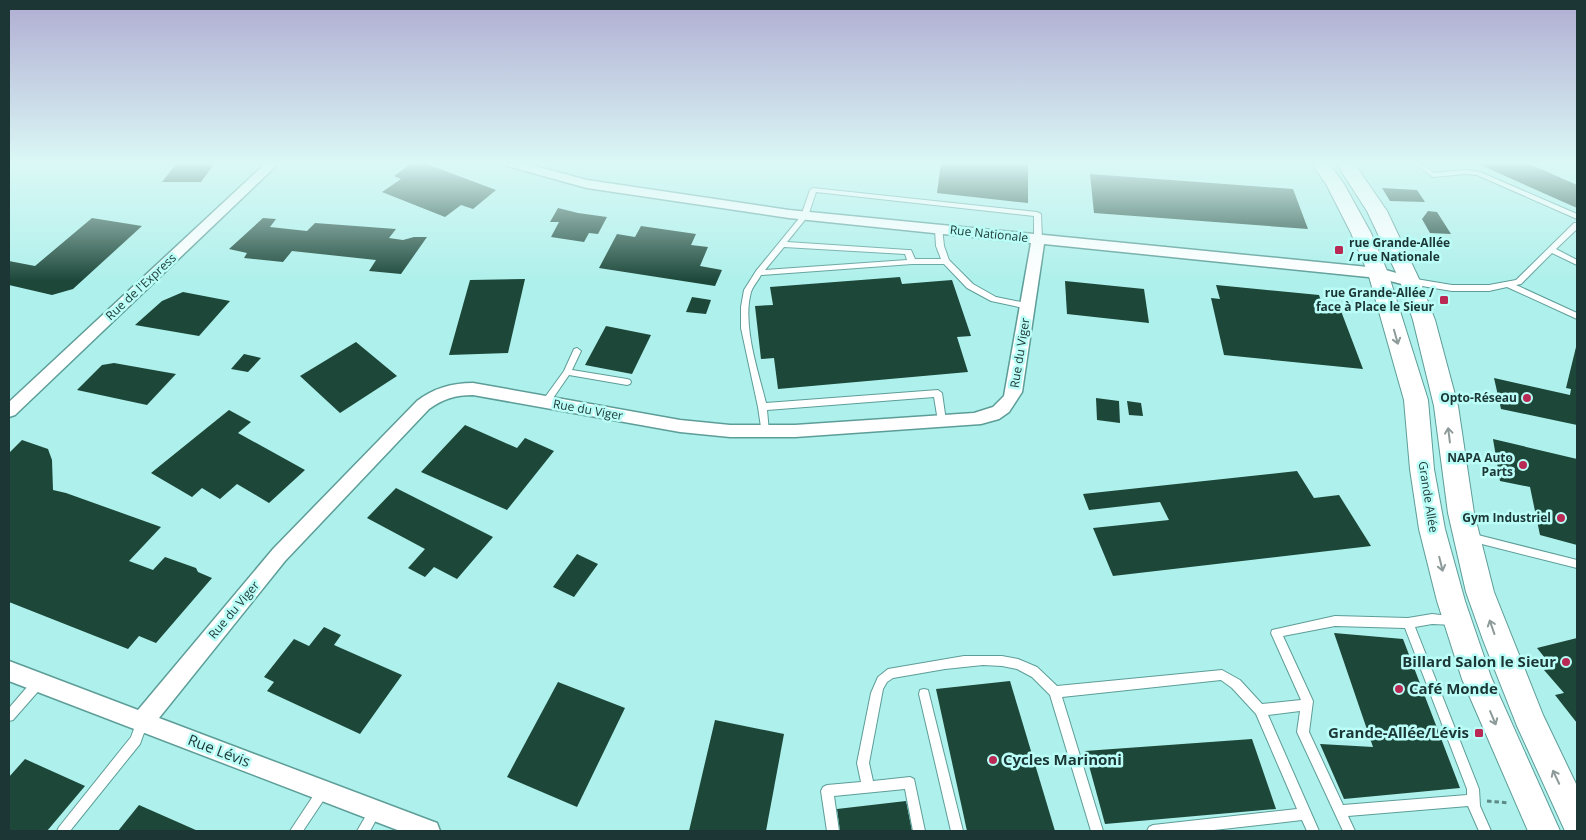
<svg xmlns="http://www.w3.org/2000/svg" width="1586" height="840" font-family="'Open Sans',sans-serif">
<style>
.building{fill:#1c4739}
.lines{fill:none;stroke-linecap:round;stroke-linejoin:round}
.lane-casing{stroke:#5d9d98;stroke-width:2}
.street-casing{stroke:#5d9d98;stroke-width:3}
.secondary-casing{stroke:#5d9d98;stroke-width:2}
.path{stroke:#5d8a87;stroke-width:3;stroke-dasharray:4.5 3;stroke-linecap:butt}
.lane{fill:#fff;fill-rule:evenodd}
.street{fill:#fff;fill-rule:evenodd}
.secondary{fill:#fff;fill-rule:evenodd}
.oneway{stroke:#8d9a9a}
.poi-dot{fill:#b92953;stroke:#bbfef8;stroke-width:2}
.labels{text-anchor:middle;stroke-width:5;stroke-linejoin:round;paint-order:stroke}
.street-label{font-size:12px;fill:#1b3634;stroke:#bbfef8}
.poi-label{font-size:12px;font-weight:bold;fill:#1b3634;stroke:#bbfef8;text-anchor:end}
.near-poi-label{font-size:15px;font-weight:bold;fill:#1b3634;stroke:#bbfef8;text-anchor:end}
.near-street-label{font-size:15px;fill:#1b3634;stroke:#bbfef8}
</style>
<rect width="100%" height="100%" fill="#aef0eb"/>
<g class="building">
<path d="M177,163h38l-14,19h-39z"/>
<path d="M412,163h12l72,27 -23,19 -12,-4 -16,12 -63,-25 19,-13 -7,-3z"/>
<path d="M941,163h87v40l-91,-10z"/>
<path d="M1476,163h51l50,22v23z"/>
<path d="M1090,174l203,15 15,40 -214,-16z"/>
<path d="M1382,188l35,2 8,12 -35,-1z"/>
<path d="M558,208l20,5 29,4 -9,17 -9,-1 -5,9 -33,-5 8,-15h-9z"/>
<path d="M1428,211l9,1 14,22 -21,-1 -8,-14z"/>
<path d="M92,218l50,8 -69,63 -21,6 -43,-10v-24l26,5z"/>
<path d="M263,218l13,1 -6,8 37,4 8,-8 81,6 -7,9 14,2 11,-3h13l-26,37 -32,-3 7,-11 -84,-9 -9,11 -39,-4 3,-5 -18,-4z"/>
<path d="M641,226l55,8 -5,11 17,2 -8,19 22,4 -7,16 -116,-18 18,-34 18,3z"/>
<path d="M900,277l2,7 50,-4 19,56 -14,1 11,35 -190,17 -4,-31 -13,1 -6,-53 18,-1 -3,-18z"/>
<path d="M525,279l-17,74 -59,2 21,-75z"/>
<path d="M1065,281l79,8 5,34 -82,-9z"/>
<path d="M1216,285l103,10 5,15 17,1 22,58 -139,-14 -13,-57 9,1z"/>
<path d="M183,292l47,9 -31,35 -64,-11 27,-24z"/>
<path d="M692,297l19,3 -5,14 -20,-2z"/>
<path d="M606,326l45,9 -19,39 -47,-9z"/>
<path d="M356,342l41,34 -57,37 -40,-37z"/>
<path d="M1577,343v82l-76,-16 -7,-31 76,17 1,-6 -5,-1z"/>
<path d="M244,354l17,4 -13,14 -17,-3z"/>
<path d="M114,363l62,11 -29,31 -70,-15 25,-25z"/>
<path d="M1096,398l23,3 1,22 -23,-3z"/>
<path d="M1127,401l14,2 2,13 -14,-1z"/>
<path d="M229,410l22,12 -13,11 67,37 -36,33 -32,-19 -17,15 -18,-11 -10,9 -41,-24z"/>
<path d="M465,425l52,23 8,-10 29,13 -47,59 -86,-38z"/>
<path d="M1493,439l84,20v86l-37,-10 -10,-48 -30,-6z"/>
<path d="M22,440l26,9 4,11 1,30 13,3 95,34 -32,34 24,9 12,-13 31,11 2,4 14,6 -56,65 -17,-7 -11,13 -119,-47v-149z"/>
<path d="M1297,471l17,27 25,-3 32,51 -258,30 -20,-48 76,-8 -9,-18 -71,8 -6,-16z"/>
<path d="M396,488l97,49 -36,42 -23,-12 -9,10 -17,-9 17,-19 -58,-31z"/>
<path d="M577,554l21,10 -24,33 -21,-10z"/>
<path d="M324,627l17,8 -7,10 68,30 -42,59 -93,-43 7,-9 -10,-5 30,-38 15,7z"/>
<path d="M1334,633l69,6 57,149 -116,11 -24,-55 53,3z"/>
<path d="M1577,638v85l-22,-28 9,-2 -20,-23 9,-2 -16,-20z"/>
<path d="M1010,681l45,150h-88l-31,-142z"/>
<path d="M558,682l67,26 -48,99 -70,-30z"/>
<path d="M715,720l69,14 -18,97h-77z"/>
<path d="M1252,739l24,70 -171,15 -20,-73z"/>
<path d="M25,759l60,27 -38,45h-38v-54z"/>
<path d="M906,801l6,30h-72l-3,-22z"/>
<path d="M139,805l59,26h-80z"/>
</g>
<g class="lines">
<defs>
<g id="lane">
<path d="M1413,163h7l14,10 31,-3 15,2 97,42v5l-100,-44 -12,-1 -32,3z"/>
<path d="M813,188l224,24 4,2 1,25 -4,2 -4,-2v-23l-218,-24 -8,24 -21,26 121,8h3l4,9h26l-5,-13 -1,-17 4,-2h3l2,19 5,14 24,24 23,13 35,7 1,2 -4,3 -37,-8 -24,-13 -23,-24h-32l-151,11c-3,6 -8,11 -10,17 -9,33 7,79 15,111l172,-13 4,3 4,28 -1,2h-6l-1,-2 -4,-24 -167,13 2,22 -1,2h-6l-4,-27 -17,-79v-21l3,-17 12,-19 45,-55 9,-26zM784,247l121,7 2,6 -142,10z"/>
<path d="M1574,223h3v6l-21,20 21,11v5l-25,-12 -31,31 -5,1 61,28v6l-70,-32 -18,4h-37l-42,-7 -4,-3 4,-3 42,7h37l27,-5z"/>
<path d="M577,348l4,3 -9,19 55,9 3,1 1,2 -1,2 -3,1 -58,-10 -20,29h-6l-1,-2 1,-2 21,-29 10,-22z"/>
<path d="M1470,533l107,27v8l-107,-27 -3,-1 -2,-3 2,-3z"/>
<path d="M1432,614l27,3 1,3 -1,3 -4,2 -23,-1 -17,3 64,162 1,17 11,25h-12l-11,-25 -120,10 7,15h-12l-46,-99 3,-21 -32,4 51,116h-12l-5,-11 -97,11h-58l2,-4 4,-2 144,-16 -41,-95 -24,-26 -11,-8 -159,17 41,134h-12l-41,-136 -18,-18 -15,-8 -15,-3 -19,-1 -38,4 -52,9 -6,4 -4,7 -14,74 4,18 37,-4 4,2 11,52h-12l-8,-42 -71,7 5,35h-12l-6,-40 2,-4 4,-2 34,-3 -4,-19 14,-70 7,-16 10,-8 76,-13h38l16,3 19,8 20,19 165,-16 18,10 22,24 39,-4 -30,-67 1,-3 63,-14 73,2zM1335,626l70,2 62,161v6l-124,10 -34,-73 4,-31 -30,-65z"/>
<path d="M38,678l4,1 1,4 -1,4 -29,33 -4,1v-13l25,-29z"/>
<path d="M924,689l4,1 1,4 34,137h-12l-32,-137 1,-4z"/>
<path d="M142,716l4,2 2,4 -8,22 -70,87h-13l2,-4 72,-90 7,-19z"/>
<path d="M323,785l4,2 2,4 -2,4 -24,36h-13l29,-44z"/>
<path d="M375,805l4,2 2,4 -11,20h-13l14,-24z"/>
</g>
<g id="street">
<path d="M266,163h13l-264,252 -6,2v-15z"/>
<path d="M505,163h19l63,17 202,30 589,58 37,10 2,3 -2,3 -5,2 -32,-8 -334,-34 -22,148 -13,20 -10,7 -18,5 -186,13h-65l-50,-5 -207,-37c-18,0 -30,4 -44,14l-144,152 -126,157 270,102 8,3 3,8h-40l-391,-150v-20l129,49 135,-161 144,-148c17,-13 35,-18 56,-18l207,37 50,5h65l179,-12 19,-6 11,-11 27,-153 -242,-25 -202,-30 -80,-22z"/>
</g>
<g id="secondary">
<path d="M1311,163h18l15,21 27,49 17,40 40,127 6,69 11,60 20,72 26,76 69,154h-32l-66,-152 -25,-78 -18,-72 -9,-60 -6,-69 -36,-127 -17,-40 -25,-49z"/>
<path d="M1336,163h18l33,48 33,70 15,39 23,86 16,107 20,79 49,123 34,71v45h-12l-48,-105 -34,-86 -17,-48 -18,-79 -14,-107 -21,-86 -13,-39 -33,-70z"/>
</g>
</defs>
<use href="#lane" class="lane-casing"/>
<use href="#street" class="street-casing"/>
<use href="#secondary" class="secondary-casing"/>
<path class="path" d="M1487,801l22,2"/>
<use href="#lane" class="lane"/>
<use href="#street" class="street"/>
<use href="#secondary" class="secondary"/>
</g>
<defs><path id="oneway-shaft" d="M-6 0H5M1.5-3L5.5 0L1.5 3" fill="none" stroke-width="1.6" stroke-linecap="round" stroke-linejoin="round" transform="scale(1.25)"/></defs>
<g class="oneway">
<use href="#oneway-shaft" transform="translate(1396 337) rotate(74)"/>
<use href="#oneway-shaft" transform="translate(1449 435) rotate(-97)"/>
<use href="#oneway-shaft" transform="translate(1441 564) rotate(76)"/>
<use href="#oneway-shaft" transform="translate(1492 627) rotate(-109)"/>
<use href="#oneway-shaft" transform="translate(1493 718) rotate(67)"/>
<use href="#oneway-shaft" transform="translate(1556 777) rotate(-115)"/>
</g>
<linearGradient id="sky" x2="0" y2="1"><stop stop-color="#b0add2"/><stop offset="0.58" stop-color="#dbf8f6"/><stop offset="1" stop-color="#dbf8f6" stop-opacity="0"/></linearGradient>
<rect width="1586" height="281" fill="url(#sky)"/>
<g class="poi-dot">
<rect x="1334" y="245" width="10" height="10" rx="2.5"/>
<rect x="1439" y="295" width="10" height="10" rx="2.5"/>
<circle cx="1527" cy="398" r="5"/>
<circle cx="1523" cy="465" r="5"/>
<circle cx="1561" cy="518" r="5"/>
<circle cx="1566" cy="662" r="5"/>
<circle cx="1399" cy="689" r="5"/>
<rect x="1474" y="728" width="10" height="10" rx="2.5"/>
<circle cx="993" cy="760" r="5"/>
</g>
<g class="labels">
<g class="street-label">
<text transform="translate(989 234) rotate(6)" y="4">Rue Nationale</text>
<text transform="translate(141 287) rotate(-43)" y="4">Rue de l'Express</text>
<text transform="translate(1020 353) rotate(-81)" y="4">Rue du Viger</text>
<text transform="translate(588 410) rotate(10)" y="4">Rue du Viger</text>
<text transform="translate(1428 497) rotate(81)" y="4">Grande Allée</text>
<text transform="translate(234 610) rotate(-50)" y="4">Rue du Viger</text>
</g>
<g class="poi-label">
<text x="1349" y="247" text-anchor="start">rue Grande-Allée<tspan x="1349" dy="14">/ rue Nationale</tspan></text>
<text x="1434" y="297">rue Grande-Allée /<tspan x="1434" dy="14">face à Place le Sieur</tspan></text>
<text x="1517" y="402">Opto-Réseau</text>
<text x="1513" y="462">NAPA Auto<tspan x="1513" dy="14">Parts</tspan></text>
<text x="1551" y="522">Gym Industriel</text>
</g>
<g class="near-poi-label">
<text x="1556" y="667">Billard Salon le Sieur</text>
<text x="1409" y="694" text-anchor="start">Café Monde</text>
<text x="1469" y="738">Grande-Allée/Lévis</text>
<text x="1003" y="765" text-anchor="start">Cycles Marinoni</text>
</g>
<g class="near-street-label">
<text transform="translate(219 751) rotate(21)" y="5">Rue Lévis</text>
</g>
</g>
<rect width="1586" height="840" fill="none" stroke="#1b3634" stroke-width="20"/>
</svg>
